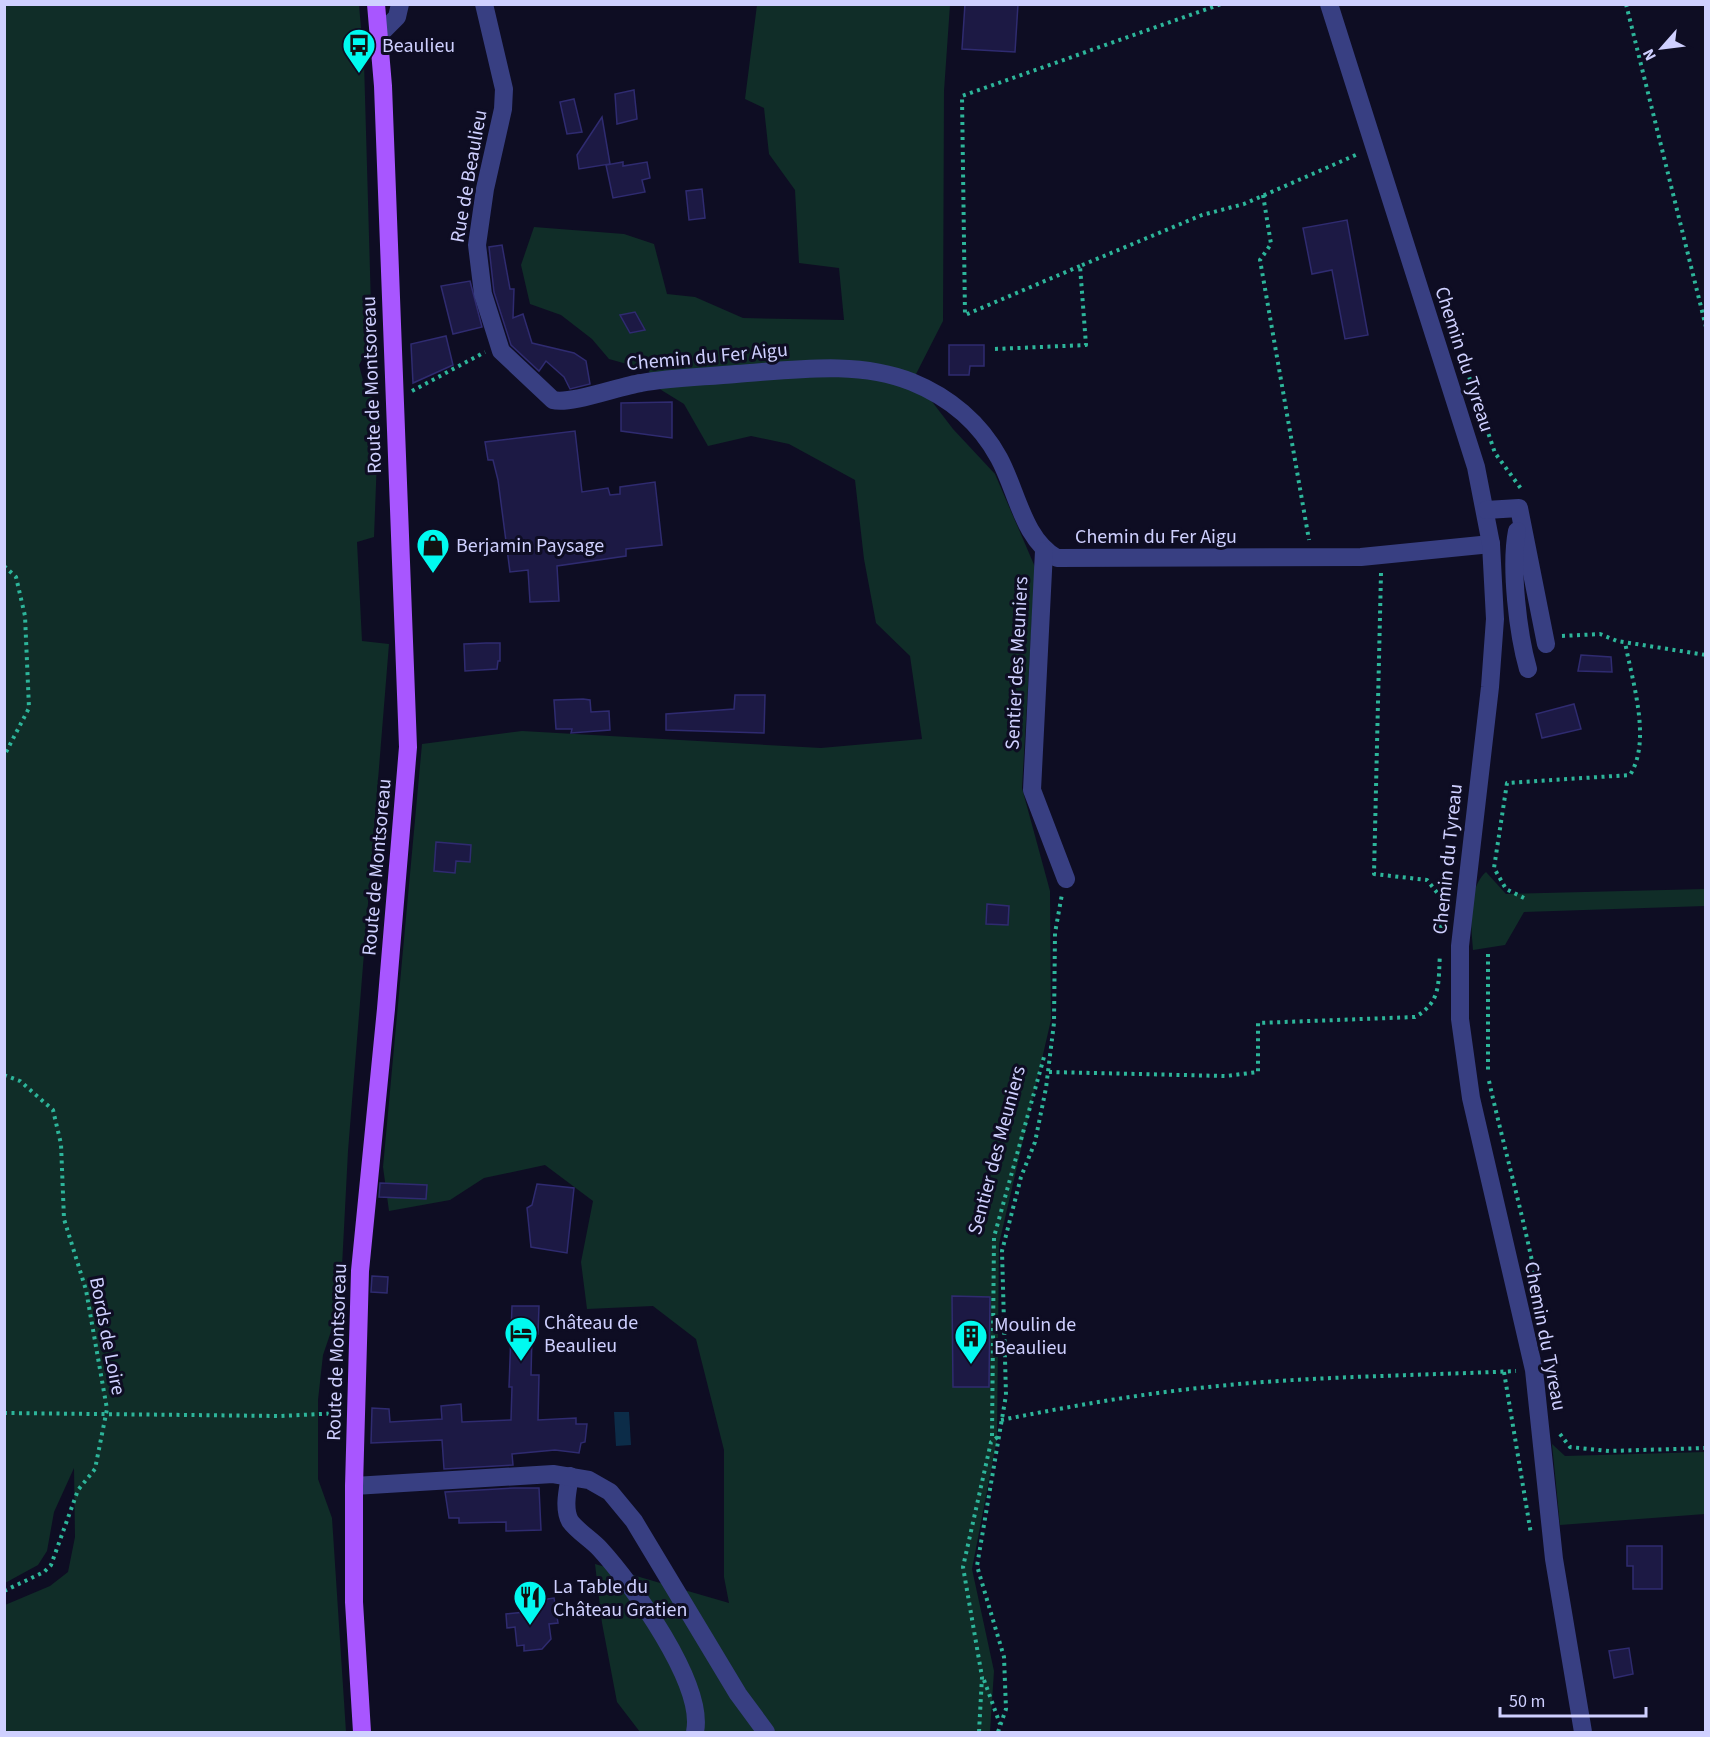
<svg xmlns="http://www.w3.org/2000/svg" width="1710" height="1737" font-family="'Source Sans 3',sans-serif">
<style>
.green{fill:#102d28}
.water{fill:#0c2c48}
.building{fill:#1c1944;stroke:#2f2b70;stroke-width:1.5}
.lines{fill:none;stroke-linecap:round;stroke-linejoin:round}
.path{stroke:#2db59a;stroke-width:4;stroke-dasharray:3 4.5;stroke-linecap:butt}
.minor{stroke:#383f82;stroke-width:18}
.major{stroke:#a856ff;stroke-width:18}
.labels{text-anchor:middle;stroke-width:6;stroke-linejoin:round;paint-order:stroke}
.poi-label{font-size:20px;fill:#cfd0ff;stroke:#0e0d23;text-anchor:start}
.street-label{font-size:20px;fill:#cfd0ff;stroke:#0e0d23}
</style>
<rect width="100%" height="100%" fill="#0e0d23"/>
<g class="green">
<path d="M5,4l354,1 5,57 8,279 -13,24 6,23 14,18 -5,131 -17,5 5,99 27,3 -41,507 -8,154 -17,50 -5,45v79l14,39 14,214h-341v-127l45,-19 18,-14 7,-35 -1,-69 -20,44 -7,39 -9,14 -33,18z"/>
<path d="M757,5h193l-6,86 -1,230 -29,57 39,51 42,45 40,93 -13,221 28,103 1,129 -52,224 -2,195 -25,130 22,102 -4,61h-350l-23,-30 -15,-79 -7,-59 134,39 -5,-26v-127l-28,-111 -43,-33 -66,3 -6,-47 12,-61 -48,-36 -61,13 -34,22 -61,11 -6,-44 39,-423 100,-13 299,17 101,-9 -12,-83 -34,-33 -12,-64 -9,-79 -66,-36 -38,-8 -43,10 -24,-42 -26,-16 -10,-18 -39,-11 -17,-20 -31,-24 -31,-11 -9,-39 13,-38 90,7 30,10 13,50 28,3 48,21 101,2 -5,-52 -40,-5 -4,-73 -26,-36 -5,-46 -19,-9z"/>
<path d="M1486,872l20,22 199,-5v17l-181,6 -19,33 -32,5c-2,-24 -6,-61 13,-78z"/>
<path d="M1552,1444l13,12 140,-4v62l-145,11z"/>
</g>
<path class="water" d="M614,1412h15l2,33 -15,1z"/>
<g class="building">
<path d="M965,4h53l-3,48 -53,-3z"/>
<path d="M634,90l3,29 -20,5 -2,-30z"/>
<path d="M574,99l8,33 -15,2 -7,-32z"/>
<path d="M602,117l8,47 -31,5 -2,-14z"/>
<path d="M623,162v4l24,-4 3,16 -8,2 3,12 -32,6 -7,-33z"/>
<path d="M702,189l3,29 -16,2 -3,-29z"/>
<path d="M1347,220l21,115 -23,4 -13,-69 -20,4 -9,-46z"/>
<path d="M502,245l8,44h4l-1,29 10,-4 9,29 42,10 12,8 4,23 -20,5 -6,-12 -18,-16 -7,10 -28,-26 -17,-53 -5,-45z"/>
<path d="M470,281l12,46 -29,7 -12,-48z"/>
<path d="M635,312l10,18 -15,3 -10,-18z"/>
<path d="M446,336l7,29 -40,18 -2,-39z"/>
<path d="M949,345h35v21h-14l-1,9h-20z"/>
<path d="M672,402v36l-51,-7v-28z"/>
<path d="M575,431l7,61 26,-4 2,7 10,-1v-7l35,-5 7,63 -36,4v7l-69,10 2,35 -29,1 -2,-32 -18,2 -12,-92 -5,-20h-5l-3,-18z"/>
<path d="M486,643h14v18h-2l-1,8 -32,2 -1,-27z"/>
<path d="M1581,655l30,2 1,15 -34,-1z"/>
<path d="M735,695h30l-1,38 -98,-3v-16l68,-5z"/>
<path d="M583,699l7,1 1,12 18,-1 1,19 -39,3 1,-4h-16l-2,-29z"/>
<path d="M1574,704l7,25 -39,9 -6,-24z"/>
<path d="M436,842l35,3 -1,17 -14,-1 -1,12 -21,-2z"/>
<path d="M987,904l22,2 -1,19 -22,-1z"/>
<path d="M380,1183l47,2 -1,14 -47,-2z"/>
<path d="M537,1184l37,4 -7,65 -36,-6 -4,-39 5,-3z"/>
<path d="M372,1276l16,1 -1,16 -16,-1z"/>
<path d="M952,1296l38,1 -1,90h-36z"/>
<path d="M512,1306h27l-1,28h-6l-1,41h8l-1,45 38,-2v6h11l-2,18 -4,1 -2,10 -24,-3 -43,4 1,11 -69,4 -2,-29 -71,3 1,-35 17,1 1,13 52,-3 -1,-13 20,-2 1,18 49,-2 1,-33h-3z"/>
<path d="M514,1488h25l2,42 -35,1v-9l-47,1v-5h-10l-4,-26z"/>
<path d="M1627,1546h35v43h-29v-23h-6z"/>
<path d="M554,1598l4,25 -9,1 2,15 -9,10 -18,2v-6l-7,1 -2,-19 -8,1 -1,-14 29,-3 -1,-10z"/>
<path d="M1629,1648l4,26 -19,4 -5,-27z"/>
</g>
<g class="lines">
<g class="path">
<path d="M1626,4l80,323"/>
<path d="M1263,195l8,49 -11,16 49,280"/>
<path d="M1080,266l-115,49 -3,-219 259,-92"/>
<path d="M995,349l91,-4 -6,-79 122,-51 42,-11 114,-50"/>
<path d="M1462,356l33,97 27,37"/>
<path d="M412,391l73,-39"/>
<path d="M4,566l12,11 9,39 4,92 -25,48"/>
<path d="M1381,573l-7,301 53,6 16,20 -2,29"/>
<path d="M1562,636l38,-2 17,7 89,14"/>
<path d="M1524,898l-18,-9 -12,-21 13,-85 123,-8c22,-35 2,-94 -5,-133"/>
<path d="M1488,954v120"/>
<path d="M1049,1072l177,4 32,-4v-49l157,-6c27,-15 23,-35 25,-63"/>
<path d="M4,1075l16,6 33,29 8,34 3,75 22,71 21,119 -12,60 -17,21 -27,75 -7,7 -40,19"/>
<path d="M1489,1081c17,76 39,150 52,227"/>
<path d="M1504,1372l27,162"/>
<path d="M4,1413l277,3 59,-3"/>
<path d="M1001,1420c66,-13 132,-25 198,-32 105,-12 212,-12 317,-17"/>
<path d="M1560,1434l10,13 39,4 97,-3"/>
<path d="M992,1436l2,-199 50,-180"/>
<path d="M984,1680l16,44"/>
<path d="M979,1732l3,-55 -19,-110 28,-125 8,-6"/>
<path d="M998,1732l8,-23 -2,-52 -27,-91 29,-171 -4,-144 19,-74 14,-35 11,-54 8,-65 1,-90 7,-39"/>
</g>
<g class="minor">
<path d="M484,4l20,85 -1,20 -18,80 -8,56 6,49 18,57 52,49c17,5 67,-14 88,-17 31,-6 64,-6 95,-9 58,-4 121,-14 176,8 37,15 68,41 87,76 18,33 24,81 58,100l304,-1 130,-13"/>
<path d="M1329,4l147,463 15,77 4,75 -5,68 -30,259v73l11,79 63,272 20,189 29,173"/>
<path d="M378,36l19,-19 3,-13"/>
<path d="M1486,510l33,-2 27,136"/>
<path d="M1517,531c-7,36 1,103 11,138"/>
<path d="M1044,551l-12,239 34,89"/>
<path d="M570,1476c-2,13 -7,32 0,45 7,10 22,19 30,28 32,35 105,135 95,183"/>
<path d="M354,1486l199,-12 36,6 21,12 24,29 104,173 28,38"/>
</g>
<path class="major" d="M362,1732l-8,-130v-116l6,-215 26,-262 22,-262 -25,-661 -7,-82"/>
</g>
<defs>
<symbol id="bus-pin" viewBox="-11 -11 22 30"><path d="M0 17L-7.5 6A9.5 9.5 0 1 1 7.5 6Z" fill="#00faf0" stroke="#0e0d23"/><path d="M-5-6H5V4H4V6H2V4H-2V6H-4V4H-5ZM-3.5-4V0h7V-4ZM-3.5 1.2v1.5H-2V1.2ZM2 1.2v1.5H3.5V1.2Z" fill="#111"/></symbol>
<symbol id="shop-pin" viewBox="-11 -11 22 30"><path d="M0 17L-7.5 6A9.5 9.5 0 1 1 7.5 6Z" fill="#00faf0" stroke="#0e0d23"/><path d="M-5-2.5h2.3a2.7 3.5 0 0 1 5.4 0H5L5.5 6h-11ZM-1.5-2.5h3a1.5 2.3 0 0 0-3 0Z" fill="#111"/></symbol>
<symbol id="hotel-pin" viewBox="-11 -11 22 30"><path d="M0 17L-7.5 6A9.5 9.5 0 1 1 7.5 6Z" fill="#00faf0" stroke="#0e0d23"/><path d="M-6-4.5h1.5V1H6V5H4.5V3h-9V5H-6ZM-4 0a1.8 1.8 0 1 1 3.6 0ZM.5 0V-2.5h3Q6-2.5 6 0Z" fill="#111"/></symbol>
<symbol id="building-pin" viewBox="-11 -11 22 30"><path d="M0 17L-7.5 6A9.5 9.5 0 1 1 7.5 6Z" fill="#00faf0" stroke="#0e0d23"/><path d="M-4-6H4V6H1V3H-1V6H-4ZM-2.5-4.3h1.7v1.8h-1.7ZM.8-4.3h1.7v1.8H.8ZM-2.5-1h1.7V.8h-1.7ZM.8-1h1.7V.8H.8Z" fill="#111"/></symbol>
<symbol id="restaurant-pin" viewBox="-11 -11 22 30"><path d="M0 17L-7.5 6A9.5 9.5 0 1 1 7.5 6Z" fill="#00faf0" stroke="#0e0d23"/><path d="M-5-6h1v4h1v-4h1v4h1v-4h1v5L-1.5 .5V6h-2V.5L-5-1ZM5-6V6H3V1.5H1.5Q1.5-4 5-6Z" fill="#111"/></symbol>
</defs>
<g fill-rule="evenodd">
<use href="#bus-pin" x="340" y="26" width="38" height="52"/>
<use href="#shop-pin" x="414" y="526" width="38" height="52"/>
<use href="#hotel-pin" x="502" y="1314" width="38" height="52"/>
<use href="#building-pin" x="952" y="1317" width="38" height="52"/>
<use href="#restaurant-pin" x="511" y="1578" width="38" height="52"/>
</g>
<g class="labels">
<g class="poi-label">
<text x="382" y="52">Beaulieu</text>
<text x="456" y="552">Berjamin Paysage</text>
<text x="544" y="1329">Château de<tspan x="544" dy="23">Beaulieu</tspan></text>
<text x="994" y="1331">Moulin de<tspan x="994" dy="23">Beaulieu</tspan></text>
<text x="553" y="1593">La Table du<tspan x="553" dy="23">Château Gratien</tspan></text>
</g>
<g class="street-label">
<text transform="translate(468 176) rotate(-80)" y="7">Rue de Beaulieu</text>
<text transform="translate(707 356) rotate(-5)" y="7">Chemin du Fer Aigu</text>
<text transform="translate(1465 359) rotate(72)" y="7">Chemin du Tyreau</text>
<text transform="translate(371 385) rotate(-92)" y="7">Route de Montsoreau</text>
<text x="1156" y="543">Chemin du Fer Aigu</text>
<text transform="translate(1016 663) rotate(-87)" y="7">Sentier des Meuniers</text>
<text transform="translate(1447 859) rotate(-84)" y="7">Chemin du Tyreau</text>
<text transform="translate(376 867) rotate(-85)" y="7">Route de Montsoreau</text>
<text transform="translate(996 1150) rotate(-75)" y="7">Sentier des Meuniers</text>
<text transform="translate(108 1336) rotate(79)" y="7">Bords de Loire</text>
<text transform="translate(1546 1336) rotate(79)" y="7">Chemin du Tyreau</text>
<text transform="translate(336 1352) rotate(-88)" y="7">Route de Montsoreau</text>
</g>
</g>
<rect width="1710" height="1737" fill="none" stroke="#cfd0ff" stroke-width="12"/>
<g transform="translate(1662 48) rotate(242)" stroke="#0e0d23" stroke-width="4.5" paint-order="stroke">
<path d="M0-4.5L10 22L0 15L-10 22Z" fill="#cfd0ff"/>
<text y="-9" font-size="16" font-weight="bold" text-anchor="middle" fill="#cfd0ff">N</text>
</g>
<path d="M1500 1707v9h146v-9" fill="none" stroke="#cfd0ff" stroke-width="3"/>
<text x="1509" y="1707" font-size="18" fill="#cfd0ff" stroke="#0e0d23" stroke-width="4.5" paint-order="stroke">50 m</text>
</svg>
